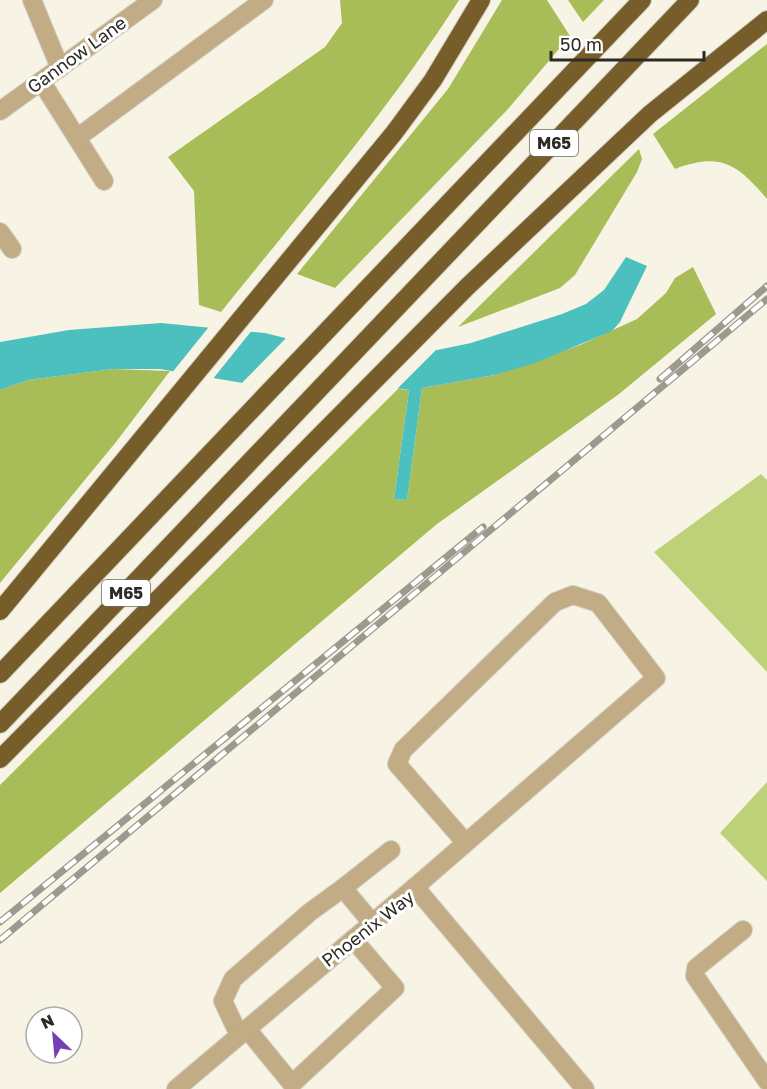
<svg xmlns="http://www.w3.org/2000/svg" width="767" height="1089" font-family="'Golos Text',sans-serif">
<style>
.green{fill:#bed179}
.forest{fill:#a8bc58}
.water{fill:#4cbfbf}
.pier{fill:#f7f4e5}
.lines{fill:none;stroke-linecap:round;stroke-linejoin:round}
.minor-casing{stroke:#d3d0c3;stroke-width:20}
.highway-casing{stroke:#d3d0c3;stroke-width:20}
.minor{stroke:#c1ac85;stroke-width:18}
.highway{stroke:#765d29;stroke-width:18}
.rail-casing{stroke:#9c998f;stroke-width:7}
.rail{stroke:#fff;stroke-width:4.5;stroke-dasharray:14;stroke-linecap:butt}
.labels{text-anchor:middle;stroke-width:6;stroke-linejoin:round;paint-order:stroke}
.shield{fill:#fff;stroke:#6c6b67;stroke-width:1.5}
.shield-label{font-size:16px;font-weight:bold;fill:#2d2b26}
.street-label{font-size:18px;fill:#2d2b26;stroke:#fff}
</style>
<rect width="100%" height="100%" fill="#f7f4e5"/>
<g class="green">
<path d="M761,474l6,6v192l-113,-120z"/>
<path d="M767,782v99l-47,-48z"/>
</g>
<g class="forest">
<path d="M340,0h119c-70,110 -156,210 -238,312l-22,-7 -5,-114 -26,-34 157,-110 17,-24z"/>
<path d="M502,0h45l23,36 -62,73 -173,179 -38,-14 151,-185z"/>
<path d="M568,0h36l-21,22z"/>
<path d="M767,44v155c-30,-35 -46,-47 -92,-30l-22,-35z"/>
<path d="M639,149l3,10 -5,13 -62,103 -15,13 -102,39z"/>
<path d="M693,267l23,47 -97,80 -182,130 -437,369v-108l398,-396 11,1 -15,109 13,1 15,-112 73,-13 85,-30 57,-26 29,-26 9,-15z"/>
<path d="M113,369l57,2 -54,71 -116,141v-193l28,-10z"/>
</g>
<path class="water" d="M626,257l21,9 -27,56 -8,9 -77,32 -40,12 -73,13 -15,112 -13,-1 15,-109 -14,-2 -94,5 -141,-24h-47l-85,11 -28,10v-48l69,-12 92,-7 104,10 64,16 108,1 34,-7 91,-29 24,-10 18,-14z"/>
<g class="pier">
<path d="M212,323l41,6 -41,51 -41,-6z"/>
<path d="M288,336l42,10h110l-45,45 -94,5 -61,-11z"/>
</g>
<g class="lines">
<defs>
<g id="minor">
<path d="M32,0l28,68"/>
<path d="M41,81l63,100"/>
<path d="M0,111l153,-111"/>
<path d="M77,138l187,-138"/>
<path d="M0,232l12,17"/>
<path d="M415,887l241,-209 -58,-75 -25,-8 -18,7 -152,148 -6,14 68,78"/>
<path d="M343,888l48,-38"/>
<path d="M743,930l-47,38 -1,8 72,105"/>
<path d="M247,1029l45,55 103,-96 -42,-49"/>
<path d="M239,1035l-16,-34 10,-22 77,-67 33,-24 29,35"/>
<path d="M176,1089l239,-202 170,202"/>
</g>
<g id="highway">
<path d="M0,611l394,-478 39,-53 48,-80"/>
<path d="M0,674l642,-674"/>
<path d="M0,724l690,-724"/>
<path d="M0,759l467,-472 183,-173 117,-94"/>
</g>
</defs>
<use href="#minor" class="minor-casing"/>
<use href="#highway" class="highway-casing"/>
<use href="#minor" class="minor"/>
<use href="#highway" class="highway"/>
<defs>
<g id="rail">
<path d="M660,379l107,-93"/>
<path d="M0,922l483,-395"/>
<path d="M0,940l767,-641"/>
</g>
</defs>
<use href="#rail" class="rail-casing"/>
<use href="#rail" class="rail"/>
</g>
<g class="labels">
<g class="shield">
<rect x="530" y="130" width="48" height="26" rx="4.5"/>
<rect x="102" y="580" width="48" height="26" rx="4.5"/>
</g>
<g class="shield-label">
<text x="554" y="149">M65</text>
<text x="126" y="599">M65</text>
</g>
<g class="street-label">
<text transform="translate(77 55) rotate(-36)" y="6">Gannow Lane</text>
<text transform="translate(368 929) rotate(-38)" y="6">Phoenix Way</text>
</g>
</g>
<g transform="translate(54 1035) rotate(334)"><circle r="28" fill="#ffffff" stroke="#abaaa8" stroke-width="1.5"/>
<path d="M0-4.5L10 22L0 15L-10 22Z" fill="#753fb6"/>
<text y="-9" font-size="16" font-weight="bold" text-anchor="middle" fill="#2d2b26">N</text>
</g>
<path d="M551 51v9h153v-9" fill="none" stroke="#2d2b26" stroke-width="3"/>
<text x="560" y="51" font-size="18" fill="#2d2b26" stroke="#ffffff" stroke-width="4.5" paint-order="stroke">50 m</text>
</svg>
